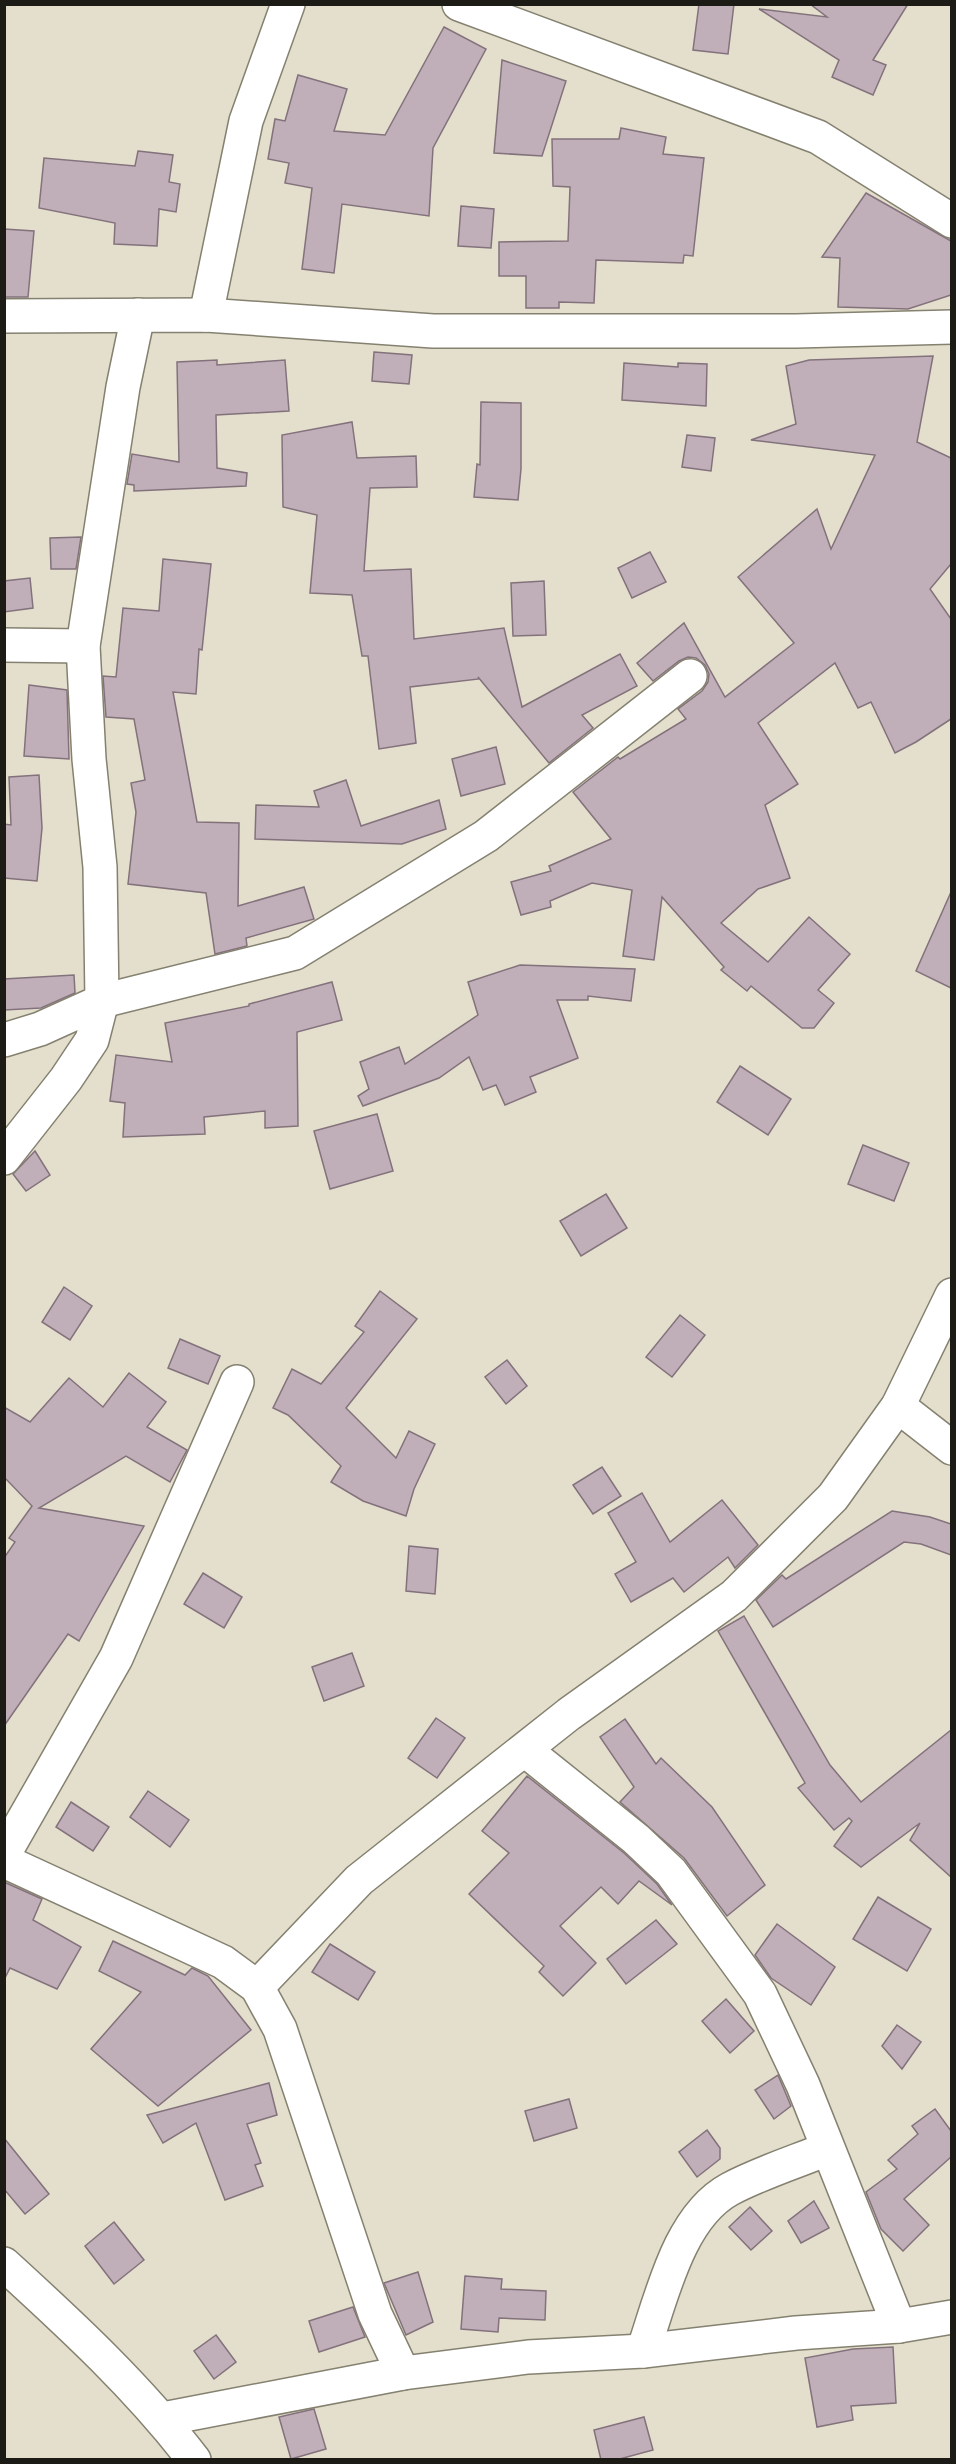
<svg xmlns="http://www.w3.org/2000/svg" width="956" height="2464" font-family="Roboto,sans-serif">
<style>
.building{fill:#c0aeb9;stroke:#83727c;stroke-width:1.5}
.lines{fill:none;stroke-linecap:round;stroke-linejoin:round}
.minor-casing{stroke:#858170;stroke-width:36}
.minor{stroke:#fff;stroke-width:33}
</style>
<rect width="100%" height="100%" fill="#e3dfcc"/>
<g class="building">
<path d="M699,4h35l-6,50 -35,-4z"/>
<path d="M810,4h98l-35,56 13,5 -13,30 -41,-18 7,-17 -80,-51 68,8z"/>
<path d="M444,27l42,22 -53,99 -4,68 -87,-12 -8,69 -32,-4 10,-81 -27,-5 4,-20 -21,-4 7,-40 10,2 13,-46 49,14 -13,42 51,4z"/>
<path d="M502,60l64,21 -24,75 -48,-3z"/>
<path d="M621,128l45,9 -3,17 41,4 -11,98 -9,-1 -1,8 -87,-3 -2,43 -35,-1v6h-33v-32h-27v-34l69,-1 2,-54 -17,-1 -1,-47h67z"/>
<path d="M138,151l35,4 -4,27 11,2 -4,28 -17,-3 -2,37 -43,-2 1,-21 -76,-15 5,-50 91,8z"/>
<path d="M866,193l85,48v54l-43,14 -70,-2 2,-49 -18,-1z"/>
<path d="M461,206l33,3 -3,39 -33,-2z"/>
<path d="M4,229l30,2 -6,66h-24z"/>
<path d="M374,352l38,3 -3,29 -37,-3z"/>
<path d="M933,356l-16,86 34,16v106l-21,25 21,30v100l-35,23 -21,11 -24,-51 -13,6 -23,-45 -77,60 40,61 -33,21 25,73 -32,11 -37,34 47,39 41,-45 41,37 -32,36 16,13 -20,25h-12l-51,-42 -4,5 -26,-21 3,-3 -62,-70 -8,63 -31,-4 9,-66 -40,-7 -42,18 1,6 -30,8 -10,-33 40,-11 -2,-5 62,-27 -38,-47 45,-35 2,2 66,-40 -8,-10 24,-18 6,-9 1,-8 -4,-9 -9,-7 -8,-1 -9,4 -26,20 -16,-18 47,-40 41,74 69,-54 -56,-66 79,-68 14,40 44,-94 -124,-15 45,-16 -10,-58 23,-6z"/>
<path d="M217,360v5l68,-5 4,51 -73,4 1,53 30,5 -1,13 -112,5v-6l-7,-1 5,-30 47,8 -2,-100z"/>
<path d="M624,363l54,4v-4l29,1 -1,42 -84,-6z"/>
<path d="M481,402l40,1v66l-3,31 -44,-3 3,-33 3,1z"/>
<path d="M352,422l5,36 59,-2 1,31 -47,1 -6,83 47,-2 3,70 90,-11 18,79 98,-53 17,32 -55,29 11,13 -44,35 -71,-86 1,2 -69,8 6,56 -37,6 -11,-93h-6l-10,-61 -42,-2 7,-78 -34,-8 -1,-72z"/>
<path d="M687,435l28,3 -4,33 -29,-4z"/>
<path d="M81,537l-5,32h-25l-1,-31z"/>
<path d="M650,552l16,30 -34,16 -14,-30z"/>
<path d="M163,559l48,5 -9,86 -3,-1 -3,45 -23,-2 24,130 42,1 -1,83 66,-19 10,32 -68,19 1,8 -32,8 -9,-61 -78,-9 8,-72 -5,-29 14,-3 -11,-61 -28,-2 -3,-41 13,1 7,-69 36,3z"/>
<path d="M30,578l3,30 -29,4v-31z"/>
<path d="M544,581l2,54 -33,1 -2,-53z"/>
<path d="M29,685l38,5 2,69 -45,-3z"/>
<path d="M496,747l9,37 -44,12 -9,-37z"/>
<path d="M39,775l3,53 -5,53 -33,-3v-54l7,1 -2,-48z"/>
<path d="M346,780l15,46 78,-26 7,29 -44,15 -147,-5 1,-34 63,2 -5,-16z"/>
<path d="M951,892v96l-35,-17z"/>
<path d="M520,965l115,4 -4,32 -43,-5v4h-31l21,58 -48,19 6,15 -31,13 -9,-20 -13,5 -14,-33 -30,21 -76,28 -5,-10 11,-7 -9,-27 39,-15 6,17 73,-49 -10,-33z"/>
<path d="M74,975l1,18 -34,15 -37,2v-31z"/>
<path d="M332,982l10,38 -45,12 1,94 -33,2v-17l-61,6 1,17 -82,3 2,-34 -15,-2 6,-46 56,7 -7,-39 84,-17v-2z"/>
<path d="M740,1066l51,33 -23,36 -51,-33z"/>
<path d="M377,1114l16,57 -63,18 -16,-58z"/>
<path d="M863,1145l46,18 -15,38 -46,-17z"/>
<path d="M35,1151l15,24 -24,16 -13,-17z"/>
<path d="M606,1194l21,34 -46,28 -21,-35z"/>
<path d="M64,1287l28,19 -22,34 -28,-18z"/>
<path d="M380,1291l37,28 -71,89 50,50 13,-27 26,13 -21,45 -8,27 -43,-15 -32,-19 10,-16 -53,-51 -15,-7 19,-39 29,15 43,-52 -9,-6z"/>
<path d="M680,1315l25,20 -33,42 -26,-20z"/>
<path d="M180,1339l40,17 -12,28 -40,-16z"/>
<path d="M507,1360l20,26 -21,18 -21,-27z"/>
<path d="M129,1373l37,29 -19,25 40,23 -17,32 -44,-26 -87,52 105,18 -65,115 -11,-7 -64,92v-168l11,-16 -6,-4 23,-32 -28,-29v-70l26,15 39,-44 34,29z"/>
<path d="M602,1467l19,29 -28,18 -20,-29z"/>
<path d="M642,1493l28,49 52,-42 36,45 -23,23 -7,-11 -44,35 -11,-14 -42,24 -16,-28 21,-12 -28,-49z"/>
<path d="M892,1511l38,6 21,7v31l-30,-11 -17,-2 -131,85 -17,-27 26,-25 4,4z"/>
<path d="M409,1546l29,3 -3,45 -29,-3z"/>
<path d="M203,1573l39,24 -18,31 -40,-24z"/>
<path d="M744,1616l86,149 31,37 90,-72v147l-41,-37 10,-17 -59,44 -27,-21 18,-25 -3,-3 -15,12 -36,-42 7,-5 -87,-152z"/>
<path d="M352,1653l12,33 -40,15 -12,-34z"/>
<path d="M436,1718l29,20 -28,40 -29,-20z"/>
<path d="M625,1719l31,45 5,-6 51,49 53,78 -38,31 -43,-58 -64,-56 14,-15 -34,-50z"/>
<path d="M527,1776l97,77 33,31 15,21 -33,-24 -21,23 -17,-17 -41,39 36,37 -33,33 -24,-24 5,-6 -75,-72 40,-41 -27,-22z"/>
<path d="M148,1791l41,29 -19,27 -40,-30z"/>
<path d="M71,1802l38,25 -16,24 -37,-24z"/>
<path d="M4,1882l38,17 -9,21 48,27 -24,42 -47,-21 -6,12z"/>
<path d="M878,1897l53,32 -24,42 -54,-32z"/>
<path d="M656,1920l21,24 -51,40 -19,-25z"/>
<path d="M777,1924l58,43 -24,38 -40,-27 -16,-23z"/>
<path d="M113,1941l72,34 7,-7 16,8 43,54 -93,76 -67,-57 50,-57 -42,-21z"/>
<path d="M330,1944l45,28 -17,28 -46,-28z"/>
<path d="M726,1999l28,32 -24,22 -28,-32z"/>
<path d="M897,2025l24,17 -19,27 -20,-23z"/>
<path d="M778,2075l13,31 -17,13 -19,-29z"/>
<path d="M269,2083l8,32 -30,9 14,39 -6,2 8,21 -38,14 -29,-77 -33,20 -16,-28z"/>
<path d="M569,2099l8,29 -43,13 -9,-30z"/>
<path d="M935,2109l16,22v26l-47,42 25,26 -26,26 -22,-22 -15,-37 31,-23 -9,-9 30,-26 -6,-8z"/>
<path d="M707,2130l13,18v11l-23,18 -18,-25z"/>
<path d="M4,2138l45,56 -24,20 -21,-25z"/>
<path d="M814,2201l15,27 -28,15 -13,-22z"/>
<path d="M750,2207l22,24 -21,19 -22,-23z"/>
<path d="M114,2222l30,38 -30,24 -29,-38z"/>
<path d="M418,2272l15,50 -27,13 -22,-52z"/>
<path d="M465,2276l37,3 -1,10 45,2 -1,29 -46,-2 -1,14 -37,-3z"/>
<path d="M353,2307l12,30 -46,15 -10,-31z"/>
<path d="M216,2335l20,27 -22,17 -20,-28z"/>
<path d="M893,2347l3,56 -45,3 2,14 -36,7 -12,-69 48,-9z"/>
<path d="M314,2409l12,40 -35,10 -12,-42z"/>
<path d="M644,2417l9,33 -37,10h-15l-7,-30z"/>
</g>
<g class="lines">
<defs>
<g id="minor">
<path d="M459,4l359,133 134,84"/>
<path d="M206,315l40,-194 42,-117"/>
<path d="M4,316l202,-1 227,16h363l156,-4"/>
<path d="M4,645l79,1"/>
<path d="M4,1040l36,-11 62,-28 193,-48 191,-117 204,-160"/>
<path d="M4,1158l62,-79 26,-39 10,-39 -2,-134 -11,-108 -6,-113 40,-259 15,-72"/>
<path d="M898,1406l54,42"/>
<path d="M525,1750l111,89 35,33 89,122 43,91 96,241"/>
<path d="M4,1854l112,-196 121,-276"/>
<path d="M4,1861l219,101 34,25 23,42 95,285 28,59"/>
<path d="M257,1987l102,-107 210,-166 165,-118 99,-99 65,-91 54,-111"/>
<path d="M4,2264c68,62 134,123 190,196"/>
<path d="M643,2351c18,-51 35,-134 87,-162 30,-16 65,-27 97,-40"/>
<path d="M163,2419l240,-46 125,-16 115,-6 153,-18 103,-7 53,-9"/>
</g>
</defs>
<use href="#minor" class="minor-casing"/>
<use href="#minor" class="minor"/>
</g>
<rect width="956" height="2464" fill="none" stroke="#1d1b15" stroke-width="12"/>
</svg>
